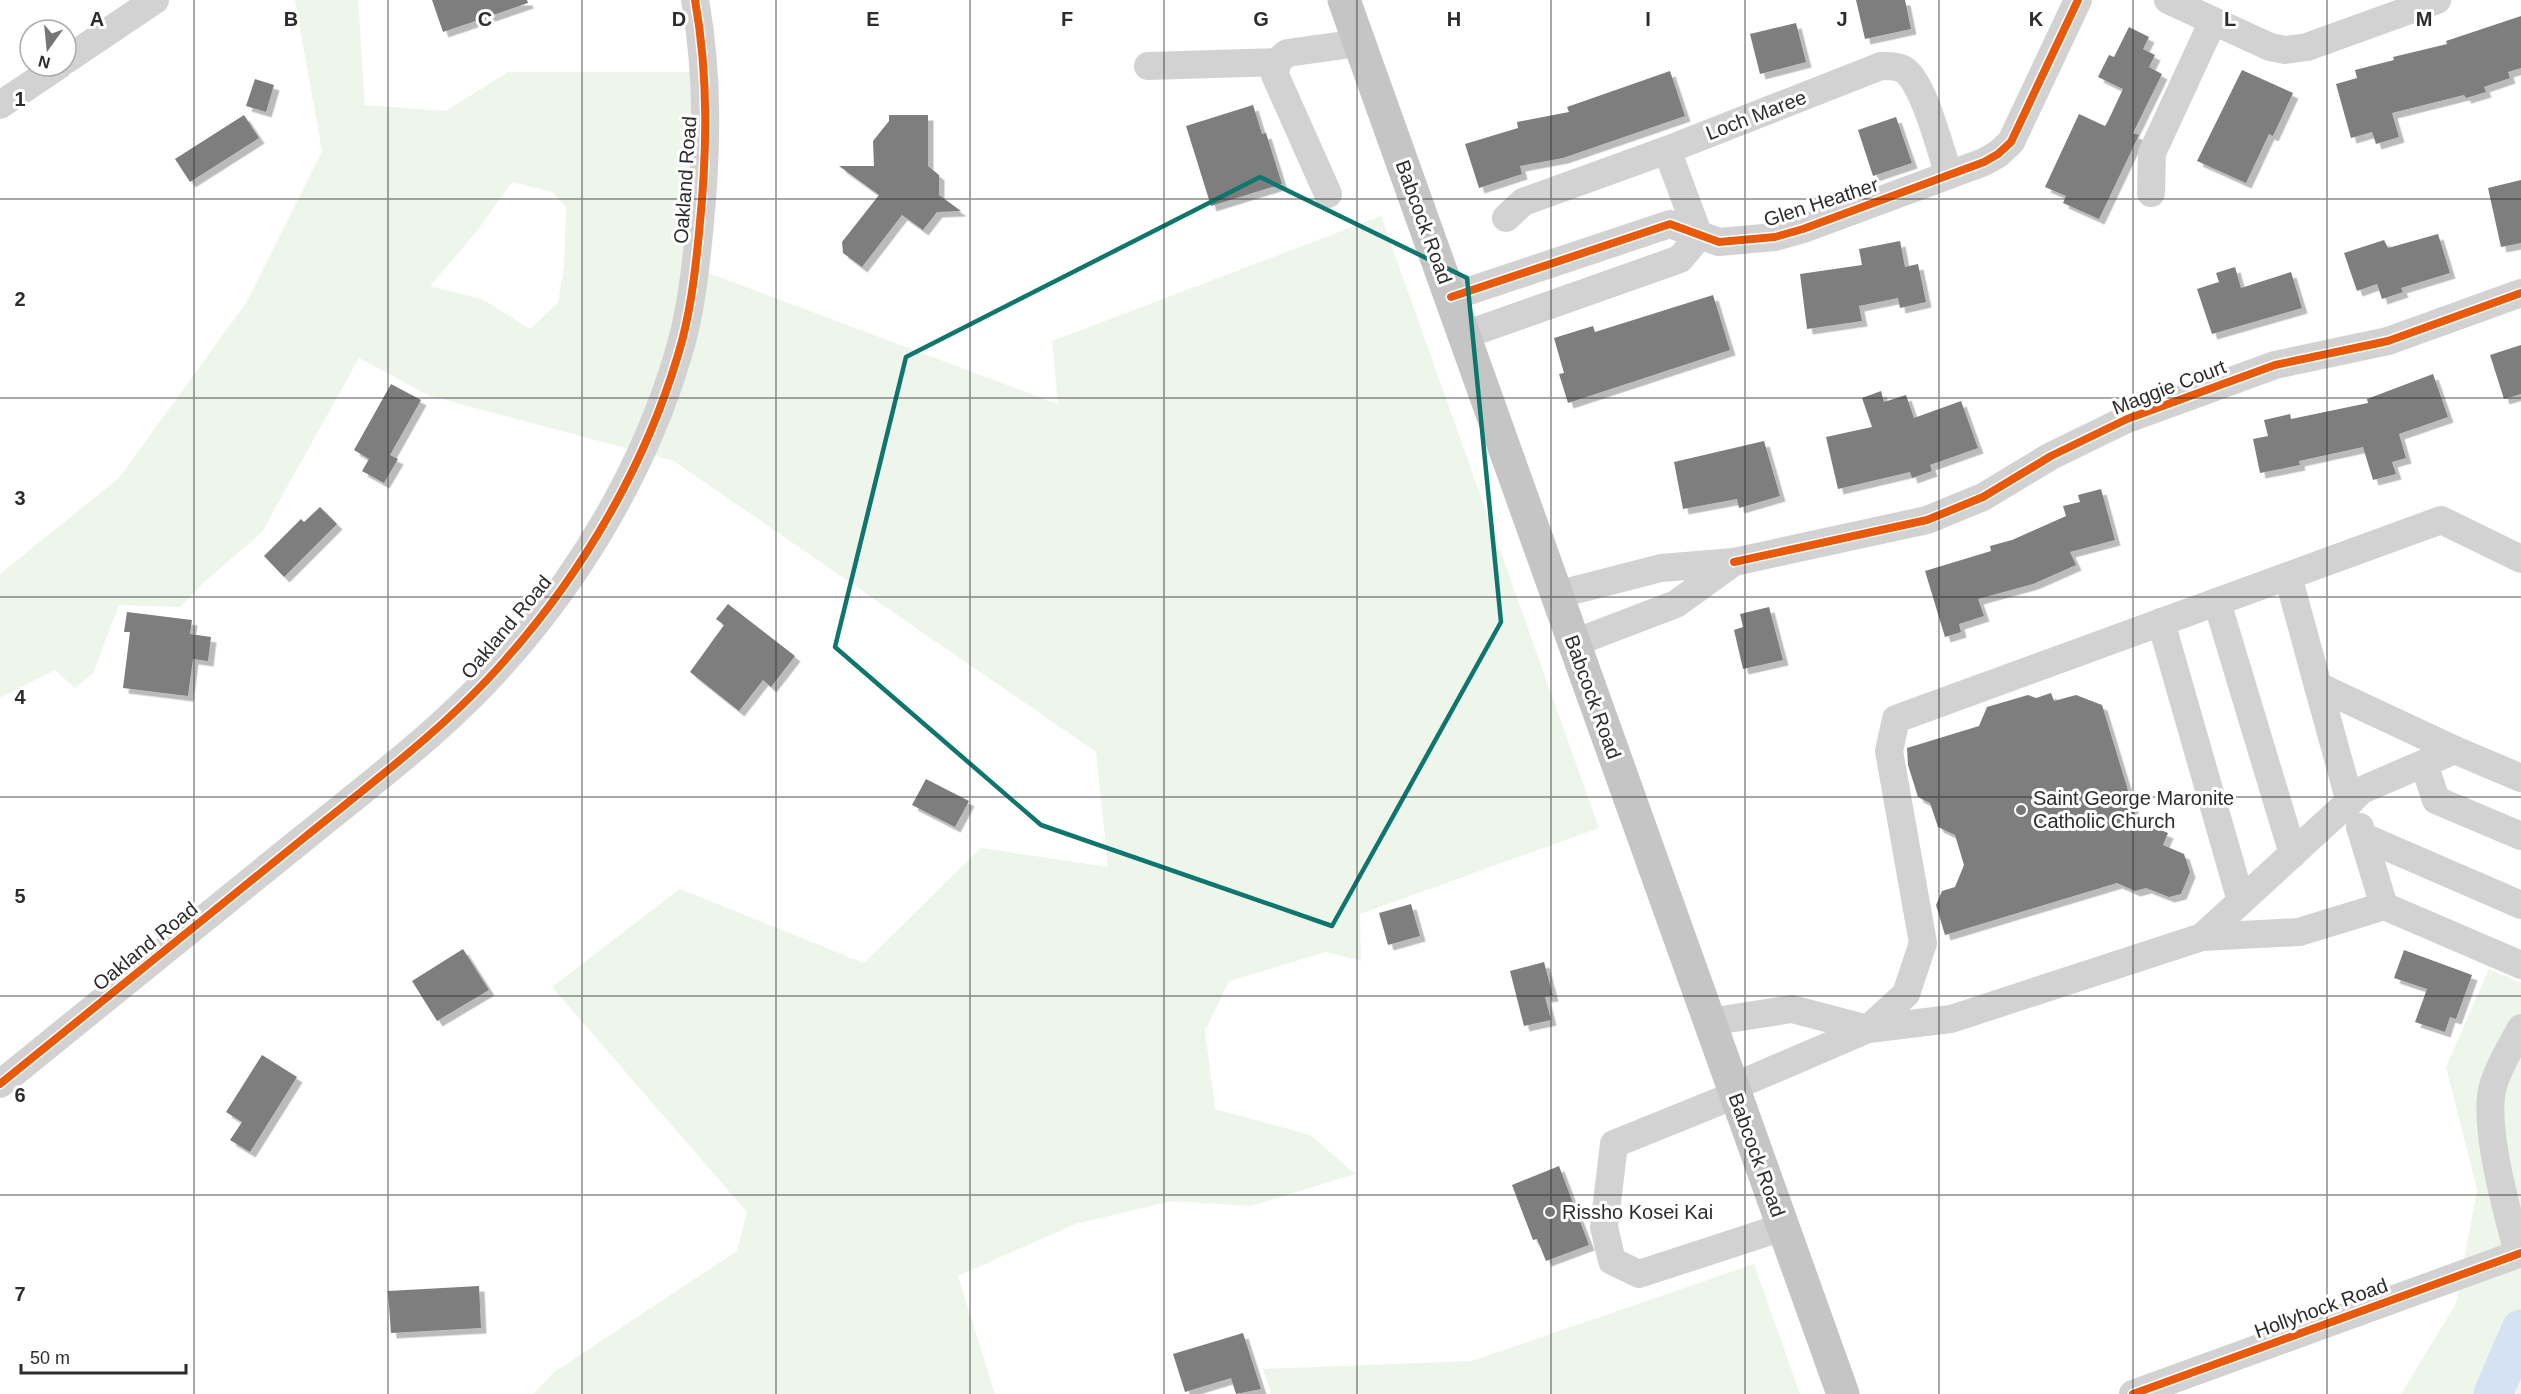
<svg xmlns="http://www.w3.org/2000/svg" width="2521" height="1394" font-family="Arial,sans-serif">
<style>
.green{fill:#eef5ea;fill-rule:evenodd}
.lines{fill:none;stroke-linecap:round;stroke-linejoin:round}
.river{stroke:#d5e2f3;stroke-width:39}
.building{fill:#7e7e7e;filter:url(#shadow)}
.minor{stroke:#d2d2d2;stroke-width:28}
.major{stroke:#c5c5c5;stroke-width:33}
.cycleway-casing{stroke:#fff;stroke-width:11}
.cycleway{stroke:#e8590c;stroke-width:8}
.marked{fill:none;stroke:#0f766e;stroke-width:4.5;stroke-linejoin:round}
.grid{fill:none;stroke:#2d2d2d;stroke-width:1.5;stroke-opacity:0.55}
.poi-dot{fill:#767676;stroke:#fff;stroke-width:2}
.labels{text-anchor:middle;stroke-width:6;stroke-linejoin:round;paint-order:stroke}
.street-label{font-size:20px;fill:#2d2d2d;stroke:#fff}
.poi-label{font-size:20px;fill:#2d2d2d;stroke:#fff;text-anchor:start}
.grid-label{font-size:20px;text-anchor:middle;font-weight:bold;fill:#2d2d2d;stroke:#fff;stroke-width:6;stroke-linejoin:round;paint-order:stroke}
</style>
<defs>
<filter id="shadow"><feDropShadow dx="5.5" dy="5.5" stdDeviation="0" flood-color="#0004"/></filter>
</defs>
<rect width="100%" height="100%" fill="#fff"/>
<g class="green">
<path d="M295,0h63l7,105 81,6 62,-39h191l-12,195 30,9 341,128 -6,-63 329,-125 218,612 -239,86 1,47 -35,-9 -97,29 -24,50 10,78 95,26 45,39 -104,32 -79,-5 -97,23 -117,52 37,118h-461l19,-21 184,-122 10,-39 -195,-225 128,-98 184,74 117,-115 127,19 -12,-115 -422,-291 -244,-65 -71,-38 -97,174 -59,51 -23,24 -61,-2 -26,68 -18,15 -20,-18 -55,28v-124l119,-96 127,-175 76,-152zM512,182l40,10 14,15 -2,59 -6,37 -28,26 -48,-30 -52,-13 46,-54z"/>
<path d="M2489,969l32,14v411h-120l55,-90 21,-114 -31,-123z"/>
<path d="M1754,1264l46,130h-529l-8,-25 209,-8z"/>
</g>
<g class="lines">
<path class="river" d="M2493,1394l28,-65"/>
</g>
<g class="building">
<path d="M432,0h95l1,3 -85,29z"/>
<path d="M1856,0h49l6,29 -46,10z"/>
<path d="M2521,16v52l-13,4 2,6 -26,9 2,5 -20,6 -2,-3 -72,18 7,24 -23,7 -4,-12 -21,6 -15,-54 21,-6 -2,-8 39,-10 -1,-3 54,-13 -1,-3z"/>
<path d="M1796,23l10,39 -46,12 -10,-40z"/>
<path d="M2129,27l20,10 -6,12 12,6 -6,12 13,7 -29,59 6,2 -40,84 -36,-16 3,-7 -21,-9 34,-73 26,12 3,-5 15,-32 -25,-12 11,-22 5,2z"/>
<path d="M2242,70l51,23 -20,43 -4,-2 -23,49 -49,-22z"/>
<path d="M1670,71l15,45 -122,42 -43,8 2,8 -43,14 -14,-44 53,-16 -1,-6 52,-10 -2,-5z"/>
<path d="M255,79l19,6 -8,27 -20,-6z"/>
<path d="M1253,105l9,29 4,-1 16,51 -71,22 -25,-80z"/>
<path d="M244,115l15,23 -69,44 -15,-23z"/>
<path d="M889,115h39v51l11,9v20l22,16 -24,1 -14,18 -21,-15 -40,52 -19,-14 -1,-11 37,-47 -40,-29h35l-1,-25 16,-20z"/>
<path d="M1896,117l16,46 -39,13 -15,-46z"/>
<path d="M2521,180v63l-20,4 -13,-59z"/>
<path d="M2438,234l12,39 -49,15 2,4 -21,7 -5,-15 -20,7 -13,-38 40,-13 4,8z"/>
<path d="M1900,241l5,26 13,-3 8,38 -26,6 -2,-10 -39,8 3,15 -55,8 -7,-55 62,-9 -3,-16z"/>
<path d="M2235,267l6,21 50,-16 11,36 -90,26 -15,-45 22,-7 -3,-9z"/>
<path d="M1713,295l17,55 -162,53 -9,-29 5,-1 -10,-35 39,-12 2,6z"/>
<path d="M2521,345v49l-17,5 -14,-44z"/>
<path d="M2433,374l15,43 -49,17 7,24 -14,4 4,12 -23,6 -10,-33 -64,14 1,4 -40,8 -7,-34 15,-3 -4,-16 26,-6 1,5 77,-16 -1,-4z"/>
<path d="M391,384l30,16 -31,55 8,4 -14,24 -22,-12 7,-12 -15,-9z"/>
<path d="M1881,391l3,11 22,-7 8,23 47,-17 17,47 -48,17 2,6 -20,7 -2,-6 -72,17 -12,-52 46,-10 -10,-29z"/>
<path d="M1764,441l16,55 -41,12 -2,-9 -54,10 -9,-47z"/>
<path d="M2101,489l14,51 -45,12 6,13 -43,19 -55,15 6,17 -25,8 2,8 -16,5 -20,-66 66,-20 -1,-5 22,-6 54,-24 -3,-10 17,-4 -2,-7z"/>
<path d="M320,507l17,17 -53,53 -20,-21 37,-37 3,3z"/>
<path d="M728,604l67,52 -24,31 -8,-7 -24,31 -49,-39 34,-47 -8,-6z"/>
<path d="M1769,607l14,53 -40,9 -9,-39 9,-3 -3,-13z"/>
<path d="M127,612l65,8 -2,14 21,3 -3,24 -15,-2 -5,37 -65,-8 7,-56h-6z"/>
<path d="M2051,693l3,8 22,-6 26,10 35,115 31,13 -5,12 21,9 6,18 -9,22 -12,3 -23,-9 -11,3 -18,-8 -172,52 -9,-30 6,-14 13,-4 9,-22 -9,-30 -17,-8 -8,-24 -12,-6 -10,-32 -1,-17 72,-22 8,-19 41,-12 8,3z"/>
<path d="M926,779l43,22 -14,26 -43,-22z"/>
<path d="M1411,904l9,32 -32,9 -9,-32z"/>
<path d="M463,949l26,41 -52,31 -25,-40z"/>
<path d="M2404,950l68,25 -16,44 -6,-2 -5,15 -30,-10 12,-33 -33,-11z"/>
<path d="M1544,962l9,34 -8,1 6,23 -27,6 -14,-55z"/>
<path d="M262,1055l35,22 -47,75 -20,-12 12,-18 -16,-10z"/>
<path d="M1559,1166l30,79 -43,16 -9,-22 -4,1 -21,-55z"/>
<path d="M479,1286l2,42 -90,5 -3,-42z"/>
<path d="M1243,1333l18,56 -25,5 -5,-16 -46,14 -12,-38z"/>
</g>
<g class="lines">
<g class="minor">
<path d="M2168,0l102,47 15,3 22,-3 130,-47"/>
<path d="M66,60l89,-60"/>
<path d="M1148,66l129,-4"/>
<path d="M0,105l58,-39"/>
<path d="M1667,150l32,86"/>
<path d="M2151,193l1,-40 61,-132"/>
<path d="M1328,194l-53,-119 2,-13 10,-9 72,-10"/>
<path d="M1506,218l17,-16 144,-52 214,-84c9,0 21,0 27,7 18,19 32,76 41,102"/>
<path d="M1451,297l219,-73 49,18 56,-5 28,-8 181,-67 14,-8 13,-12 67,-142"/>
<path d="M1465,335l215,-76 19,-23"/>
<path d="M1734,562l193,-42 56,-23 68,-41 76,-37 148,-54 113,-24 133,-48"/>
<path d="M2288,576l30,110 137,64"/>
<path d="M1556,595l105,-27 73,-6 -58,42 -102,39"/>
<path d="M2217,602l76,252"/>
<path d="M2161,622l80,279"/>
<path d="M2318,686l32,116"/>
<path d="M2424,764l12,36 85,36"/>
<path d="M2360,827l24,79"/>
<path d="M2364,837l157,68"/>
<path d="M2202,937l97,-5 85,-26 137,59"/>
<path d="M1709,1022l83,-13 76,20 38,-35 17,-51 -34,-192 7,-32 545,-199 80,39"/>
<path d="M0,1084c102,-83 204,-165 305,-247 69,-56 143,-111 201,-178 77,-87 139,-193 172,-304 12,-39 17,-81 21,-122 8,-78 10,-155 -4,-233"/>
<path d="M1733,1087l135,-58 83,-10 251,-82 160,-147 93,-40 66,28"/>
<path d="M1735,1095l-121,49 -10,83 8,34 27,13 144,-47"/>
<path d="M2518,1254c-10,-41 -36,-128 -25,-168 6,-21 18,-39 28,-58"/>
<path d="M2133,1394l388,-141"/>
</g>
<path class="major" d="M1344,0l499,1394"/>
<defs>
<g id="cycleway">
<path d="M1451,297l219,-73 49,18 56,-5 28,-8 181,-67 14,-8 13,-12 67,-142"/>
<path d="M1734,562l193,-42 56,-23 68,-41 76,-37 148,-54 113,-24 133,-48"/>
<path d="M0,1084c102,-83 204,-165 305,-247 69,-56 143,-111 201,-178 77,-87 139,-193 172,-304 12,-39 17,-81 21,-122 8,-78 10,-155 -4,-233"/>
<path d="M2133,1394l388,-141"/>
</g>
</defs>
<use href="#cycleway" class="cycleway-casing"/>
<use href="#cycleway" class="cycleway"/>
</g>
<path class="marked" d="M1260,177l207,101 34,344 -169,304 -291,-101 -206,-178 71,-290z"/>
<path class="grid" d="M194,0v1394M388,0v1394M582,0v1394M776,0v1394M970,0v1394M1164,0v1394M1357,0v1394M1551,0v1394M1745,0v1394M1939,0v1394M2133,0v1394M2327,0v1394M0,199h2521M0,398h2521M0,597h2521M0,797h2521M0,996h2521M0,1195h2521"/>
<g class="poi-dot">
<circle cx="2021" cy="810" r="6"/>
<circle cx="1550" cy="1212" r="6"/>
</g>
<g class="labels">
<g class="street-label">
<text transform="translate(1756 115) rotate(-21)" y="7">Loch Maree</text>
<text transform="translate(685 180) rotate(-86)" y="7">Oakland Road</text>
<text transform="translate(1821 202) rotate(-18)" y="7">Glen Heather</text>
<text transform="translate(1424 222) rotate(70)" y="7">Babcock Road</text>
<text transform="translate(2169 387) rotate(-21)" y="7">Maggie Court</text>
<text transform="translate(506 627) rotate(-50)" y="7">Oakland Road</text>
<text transform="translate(1593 697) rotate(70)" y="7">Babcock Road</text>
<text transform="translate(145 946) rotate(-39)" y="7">Oakland Road</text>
<text transform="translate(1757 1155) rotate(70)" y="7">Babcock Road</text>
<text transform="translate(2321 1308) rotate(-20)" y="7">Hollyhock Road</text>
</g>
<g class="poi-label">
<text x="2033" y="805">Saint George Maronite<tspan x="2033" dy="23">Catholic Church</tspan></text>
<text x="1562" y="1219">Rissho Kosei Kai</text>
</g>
</g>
<g class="grid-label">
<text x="97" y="26">A</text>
<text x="291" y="26">B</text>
<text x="485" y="26">C</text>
<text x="679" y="26">D</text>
<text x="873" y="26">E</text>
<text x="1067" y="26">F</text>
<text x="1261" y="26">G</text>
<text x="1454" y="26">H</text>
<text x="1648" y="26">I</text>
<text x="1842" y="26">J</text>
<text x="2036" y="26">K</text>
<text x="2230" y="26">L</text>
<text x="2424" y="26">M</text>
<text x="20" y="106">1</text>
<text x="20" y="306">2</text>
<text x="20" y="505">3</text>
<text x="20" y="704">4</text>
<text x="20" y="903">5</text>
<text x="20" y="1102">6</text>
<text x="20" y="1301">7</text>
</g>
<g transform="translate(48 48) rotate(195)"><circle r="28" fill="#ffffff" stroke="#ababab" stroke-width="1.5"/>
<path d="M0-4.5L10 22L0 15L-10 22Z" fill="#767676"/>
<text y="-9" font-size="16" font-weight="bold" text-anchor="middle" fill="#2d2d2d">N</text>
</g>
<path d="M21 1364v9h165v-9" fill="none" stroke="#2d2d2d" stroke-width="3"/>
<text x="30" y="1364" font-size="18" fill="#2d2d2d" stroke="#ffffff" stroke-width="4.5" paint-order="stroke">50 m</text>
</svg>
